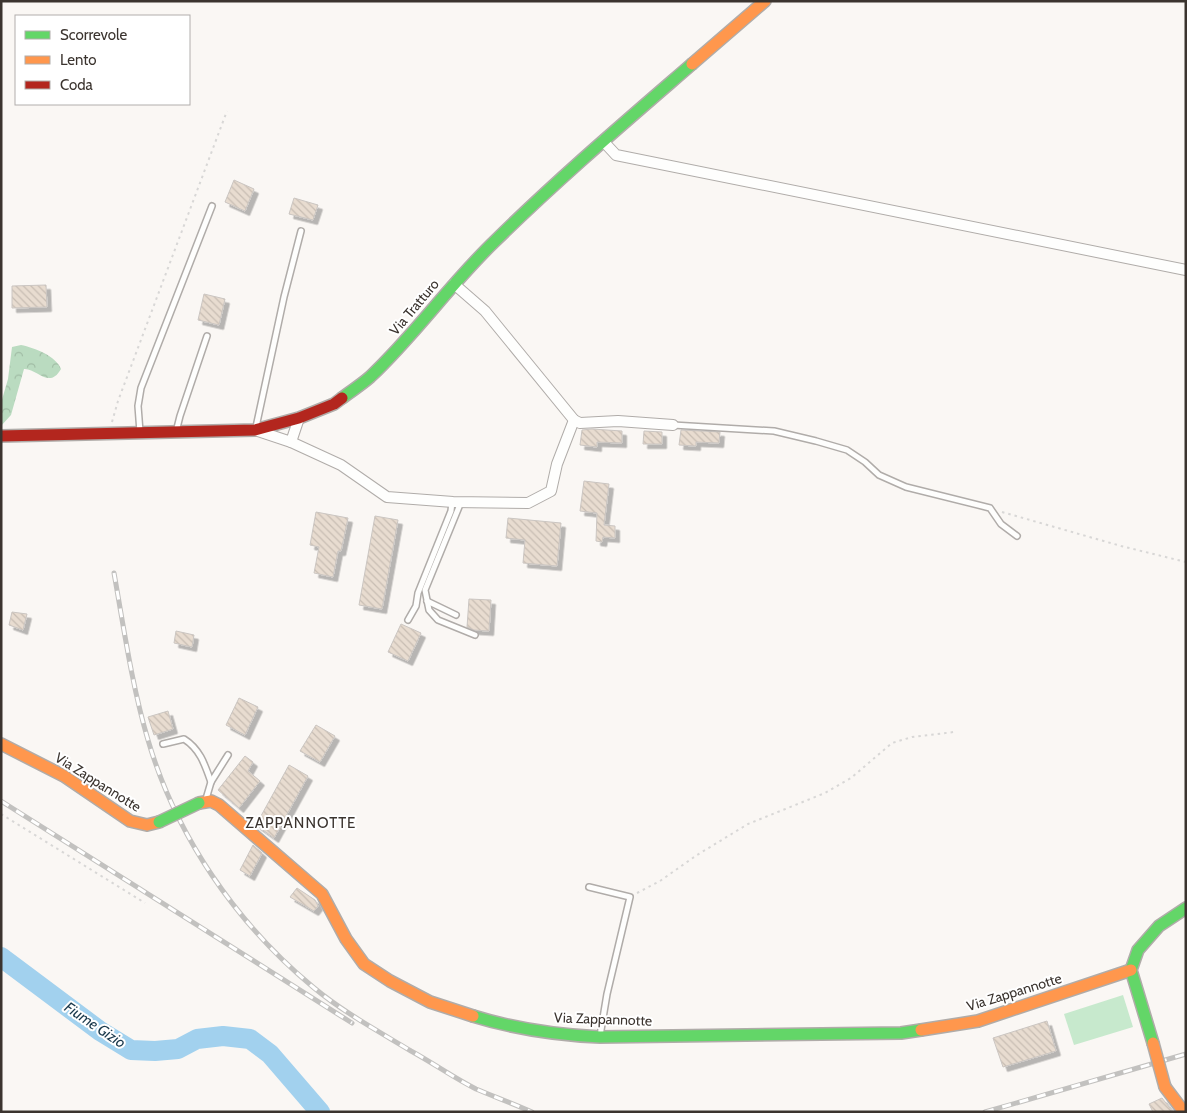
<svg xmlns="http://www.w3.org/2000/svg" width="1187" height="1113" font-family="Cabin,sans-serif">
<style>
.green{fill:#c7e9cd}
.forest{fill:url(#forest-crowns)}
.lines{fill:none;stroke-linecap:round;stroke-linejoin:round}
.river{stroke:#a2d1ee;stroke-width:20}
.building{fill:url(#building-back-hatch);stroke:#cac5c1;filter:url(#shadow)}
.lane-casing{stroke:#b0aca9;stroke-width:8}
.street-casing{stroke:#b0aca9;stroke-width:12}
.fast-casing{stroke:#b0aca9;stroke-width:14}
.slow-casing{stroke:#b0aca9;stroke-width:14}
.jam-casing{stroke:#b0aca9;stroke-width:14}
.path{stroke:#d8d7d6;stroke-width:2;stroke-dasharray:2.5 4;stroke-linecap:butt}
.lane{stroke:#fefefd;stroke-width:5}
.street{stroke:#fefefd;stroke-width:10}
.fast{stroke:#63d668;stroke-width:11}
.slow{stroke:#ff974d;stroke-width:11}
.jam{stroke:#b3261e;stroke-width:11}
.rail-casing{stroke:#c2c1bf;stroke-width:5}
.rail{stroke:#fff;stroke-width:3;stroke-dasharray:9;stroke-linecap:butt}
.fast-bridge-casing{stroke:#b0aca9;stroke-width:14;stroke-linecap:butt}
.slow-bridge-casing{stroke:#b0aca9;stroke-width:14;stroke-linecap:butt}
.fast-bridge{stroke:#63d668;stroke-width:11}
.slow-bridge{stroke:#ff974d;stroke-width:11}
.labels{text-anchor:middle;stroke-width:4;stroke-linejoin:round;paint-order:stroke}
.street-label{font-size:14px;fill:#3b342f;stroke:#fff}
.neighbourhood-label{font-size:15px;letter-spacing:1px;fill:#3b342f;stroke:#fff}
.water-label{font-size:15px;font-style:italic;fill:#19384b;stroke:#fff}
</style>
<defs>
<pattern id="forest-crowns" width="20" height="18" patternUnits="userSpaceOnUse" patternTransform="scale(1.25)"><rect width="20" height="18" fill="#badbc0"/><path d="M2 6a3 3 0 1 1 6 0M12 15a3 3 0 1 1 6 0" fill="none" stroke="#a1bda5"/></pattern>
<pattern id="building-back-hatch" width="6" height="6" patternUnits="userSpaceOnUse" patternTransform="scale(1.25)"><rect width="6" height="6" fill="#e8dcd0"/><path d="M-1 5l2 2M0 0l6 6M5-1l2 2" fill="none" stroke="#c8bdb3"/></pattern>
<filter id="shadow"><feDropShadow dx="4.5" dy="4.5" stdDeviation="0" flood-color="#0004"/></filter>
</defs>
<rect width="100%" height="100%" fill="#faf7f4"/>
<path class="green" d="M1123,995l10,32 -59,18 -10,-31z"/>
<path class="forest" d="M21,345c14,3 35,11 40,24 -12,21 -24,-1 -37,0l-13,46 -10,11v-23l7,-24 4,-32z"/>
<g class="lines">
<path class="river" d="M1,957l99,74 31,19 24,1 23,-2 19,-10 26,-3 27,3 20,15 50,58"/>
</g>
<g class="building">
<path d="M234,180l20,9 -9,22 -20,-9z"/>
<path d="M294,198l24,7 -5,15 -24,-6z"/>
<path d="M46,285l1,22 -35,1v-22z"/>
<path d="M204,294l21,5 -6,26 -21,-5z"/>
<path d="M592,429l30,2v12l-25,-1v5l-17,-2 2,-15z"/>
<path d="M681,430l39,2 -1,11 -23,-1v4l-17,-1z"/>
<path d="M644,431l18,1v12h-19z"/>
<path d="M584,481l25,3 -5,41 11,1v12l-12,-1 -1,5 -6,-1 1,-28 -17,-2z"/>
<path d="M316,512l32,6 -7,33h-3l-5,26 -19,-4 5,-26 -9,-2z"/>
<path d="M375,516l23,4 -16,89 -23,-4z"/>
<path d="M508,518l53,5 -4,43 -34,-3 2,-23 -19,-2z"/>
<path d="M469,599l22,1 -2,31 -15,-1 -7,-3z"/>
<path d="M12,612l15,2 -4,16 -14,-5z"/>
<path d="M401,624l20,9 -13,28 -20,-9z"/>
<path d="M176,631l18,4 -2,12 -18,-4z"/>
<path d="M239,698l19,9 -13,28 -19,-10z"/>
<path d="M168,711l5,18 -19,6 -6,-18z"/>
<path d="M316,725l19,11 -15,26 -20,-11z"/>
<path d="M245,756l8,6 -5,9 12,10 -21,27 -21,-18z"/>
<path d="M289,765l19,11 -34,62 -18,-13z"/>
<path d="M253,845l9,8 -12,23 -10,-6z"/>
<path d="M297,888l18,12 3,6 -4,5 -24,-14z"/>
<path d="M1047,1021l9,30 -53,16 -10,-29z"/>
<path d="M1162,1098l11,14h-20l-4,-8z"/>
</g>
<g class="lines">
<defs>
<g id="lane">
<path d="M673,425l101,6 42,10 31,9 18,12 14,13 27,12 84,21 11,16 16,12"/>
<path d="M256,427l28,-130 17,-66"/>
<path d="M140,432l-2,-26 3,-18 71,-182"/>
<path d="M176,432l4,-16 27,-80"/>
<path d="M461,502l-36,88 4,20 9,10 37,15"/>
<path d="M427,601l29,14"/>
<path d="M408,620l8,-14 2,-13 33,-82 1,-9"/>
<path d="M163,744l21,-5c16,10 21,26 27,43"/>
<path d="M206,799l5,-17 17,-27"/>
<path d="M589,887l41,10 -23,97 -7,42"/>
</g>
<g id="street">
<path d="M603,141l13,14 570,115"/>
<path d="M454,284l31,27 89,109 6,3 38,-2 55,4"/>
<path d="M255,430l36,12 50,23 46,32 66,5 75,1 23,-12 6,-27 17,-44"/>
<path d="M291,442l8,-24"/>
</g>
<g id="fast">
<path d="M342,398c9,-7 19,-13 28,-21 45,-42 80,-93 125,-136 63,-62 130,-119 197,-177"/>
<path d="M473,1016c42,13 84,19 127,21l301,-4 20,-3"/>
<path d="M1153,1043l-22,-73 7,-20 21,-24 27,-18"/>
</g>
<g id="slow">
<path d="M692,64l73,-63"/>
<path d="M1,744l63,32 66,45 17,4 12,-3"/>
<path d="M199,803l12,-2 8,4 103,89 24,45 18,25 26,17 40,21 43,14"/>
<path d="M921,1030l57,-9 153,-51"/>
<path d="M1165,1087l19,25"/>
</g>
<path id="jam" d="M1,436l254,-6 44,-12 35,-14 8,-6"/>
</defs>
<use href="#lane" class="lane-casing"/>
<use href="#street" class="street-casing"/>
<use href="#fast" class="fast-casing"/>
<use href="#slow" class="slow-casing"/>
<use href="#jam" class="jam-casing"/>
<g class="path">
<path d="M112,422l6,-21 109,-290"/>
<path d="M1002,512l119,34 65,16"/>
<path d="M1,814l144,89"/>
<path d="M637,893l23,-12 37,-26 51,-31 77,-31 26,-15 41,-35 20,-6 42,-5"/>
</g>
<use href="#lane" class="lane"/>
<use href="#street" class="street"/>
<use href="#fast" class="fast"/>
<use href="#slow" class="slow"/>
<use href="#jam" class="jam"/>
<defs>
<g id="rail">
<path d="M114,573c10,56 18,113 34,167 28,96 88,183 165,247 30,25 65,44 98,64 22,12 43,27 65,38 19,8 38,15 56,23"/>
<path d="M1,801l351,222"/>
<path d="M985,1112l201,-58"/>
</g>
</defs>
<use href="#rail" class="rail-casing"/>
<use href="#rail" class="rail"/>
<defs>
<path id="fast-bridge" d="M159,822l40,-19"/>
<path id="slow-bridge" d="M1153,1043l12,44"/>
</defs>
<use href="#fast-bridge" class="fast-bridge-casing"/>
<use href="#slow-bridge" class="slow-bridge-casing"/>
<use href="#fast-bridge" class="fast-bridge"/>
<use href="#slow-bridge" class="slow-bridge"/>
</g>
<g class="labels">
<g class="street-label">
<text transform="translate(414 307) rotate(-50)" y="5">Via Tratturo</text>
<text transform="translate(98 782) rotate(32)" y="5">Via Zappannotte</text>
<text transform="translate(1014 992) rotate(-17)" y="5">Via Zappannotte</text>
<text transform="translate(603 1019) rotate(2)" y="5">Via Zappannotte</text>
</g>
<g class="neighbourhood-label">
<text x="301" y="828">ZAPPANNOTTE</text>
</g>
<g class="water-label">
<text transform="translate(95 1025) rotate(34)" y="5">Fiume Gizio</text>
</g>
</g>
<rect width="1187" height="1113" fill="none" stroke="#3b342f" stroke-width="5"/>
<rect x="15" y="15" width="175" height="90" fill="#ffffff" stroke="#b1aeac"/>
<rect x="25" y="31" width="25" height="8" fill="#63d668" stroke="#b1aeac"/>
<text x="60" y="40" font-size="15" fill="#3b342f">Scorrevole</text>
<rect x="25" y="56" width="25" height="8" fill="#ff974d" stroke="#b1aeac"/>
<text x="60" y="65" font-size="15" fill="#3b342f">Lento</text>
<rect x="25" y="81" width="25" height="8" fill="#b3261e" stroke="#b1aeac"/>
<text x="60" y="90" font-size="15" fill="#3b342f">Coda</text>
</svg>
